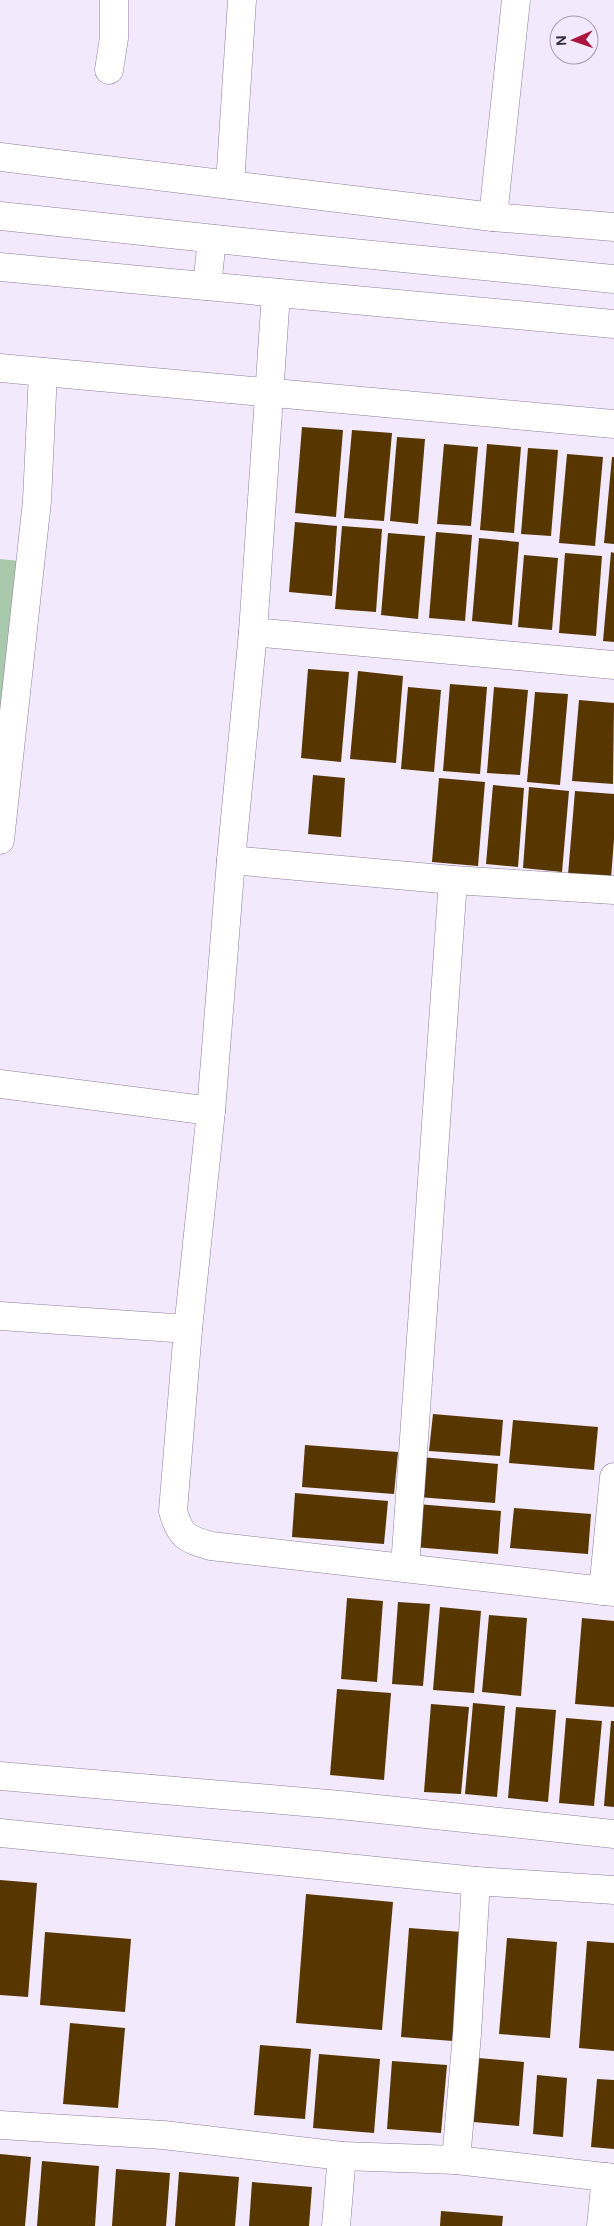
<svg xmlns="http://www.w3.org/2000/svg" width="614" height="2226" font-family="'DM Sans',sans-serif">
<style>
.green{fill:#a8c9ac}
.building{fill:#573600}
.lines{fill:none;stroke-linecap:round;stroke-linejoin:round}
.minor-casing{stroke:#8c7f9d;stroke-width:29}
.tertiary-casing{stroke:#8c7f9d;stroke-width:29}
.minor{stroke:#fff;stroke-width:28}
.tertiary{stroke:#fff;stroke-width:28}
</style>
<rect width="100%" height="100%" fill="#f2e9fd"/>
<path class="green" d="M0,559l30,3 -30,245z"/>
<g class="building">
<path d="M302,427l41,3 -7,87 -41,-4z"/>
<path d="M352,430l40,3 -8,88 -40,-3z"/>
<path d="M397,437l28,2 -7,85 -28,-3z"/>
<path d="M444,444l34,3 -7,79 -34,-2z"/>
<path d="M487,444l34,3 -7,86 -34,-3z"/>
<path d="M528,448l30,2 -7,86 -30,-2z"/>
<path d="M567,454l36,3 -8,89 -36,-3z"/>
<path d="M612,457h2v87l-10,-1z"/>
<path d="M295,522l42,4 -5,70 -43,-4z"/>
<path d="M342,526l40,3 -6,83 -41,-3z"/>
<path d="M436,532l36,3 -7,86 -36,-3z"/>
<path d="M388,533l37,3 -7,83 -37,-4z"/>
<path d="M479,538l40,4 -7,83 -40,-4z"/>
<path d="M611,552l3,1v89l-11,-1z"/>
<path d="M565,553l37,3 -6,80 -37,-3z"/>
<path d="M524,555l34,3 -6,72 -34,-3z"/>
<path d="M308,669l41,3 -8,90 -40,-4z"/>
<path d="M358,671l45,5 -7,87 -46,-4z"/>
<path d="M450,684l37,3 -7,87 -37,-3z"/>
<path d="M408,687l33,3 -7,82 -33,-3z"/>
<path d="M494,687l34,3 -8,85 -33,-2z"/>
<path d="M535,692l33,2 -8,91 -33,-3z"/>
<path d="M579,700l35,3 -1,81 -41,-3z"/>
<path d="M313,775l32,3 -4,59 -33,-3z"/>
<path d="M439,778l46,4 -7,84 -46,-4z"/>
<path d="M493,785l31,3 -6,79 -32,-3z"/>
<path d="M529,787l40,4 -7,81 -39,-4z"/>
<path d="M575,791l39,3v45l-3,39 -43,-3z"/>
<path d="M433,1414l70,6 -3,36 -71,-5z"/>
<path d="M513,1420l85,7 -4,43 -85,-7z"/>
<path d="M305,1445l93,7 -4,42 -92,-7z"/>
<path d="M421,1457l77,7 -3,39 -77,-6z"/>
<path d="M295,1493l93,8 -4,43 -92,-7z"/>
<path d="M417,1504l84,7 -3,43 -84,-7z"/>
<path d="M514,1508l77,6 -3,40 -78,-6z"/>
<path d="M347,1598l36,3 -6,81 -36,-3z"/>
<path d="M398,1602l32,2 -7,82 -31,-2z"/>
<path d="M440,1607l41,4 -7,82 -41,-3z"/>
<path d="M489,1615l38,3 -6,78 -39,-4z"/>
<path d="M582,1618l32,3v86l-39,-3z"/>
<path d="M337,1689l54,4 -7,87 -54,-5z"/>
<path d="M473,1703l32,3 -8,91 -32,-3z"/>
<path d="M431,1704l38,3 -8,87 -37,-2z"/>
<path d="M516,1707l40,3 -8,92 -40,-4z"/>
<path d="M566,1718l36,3 -8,85 -35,-3z"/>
<path d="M611,1721h3v86l-10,-1z"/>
<path d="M0,1880l37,3 -9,114 -28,-2z"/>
<path d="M306,1894l87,8 -11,128 -86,-7z"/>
<path d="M409,1928l53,4 -9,109 -52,-4z"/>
<path d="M45,1932l86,7 -6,73 -85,-7z"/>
<path d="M507,1938l50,4 -7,96 -51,-4z"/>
<path d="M587,1941l27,2v108l-35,-3z"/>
<path d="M70,2023l55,5 -7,80 -55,-4z"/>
<path d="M260,2045l51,4 -6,70 -51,-4z"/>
<path d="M319,2054l61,5 -6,74 -61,-5z"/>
<path d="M467,2057l57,5 -5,64 -57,-5z"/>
<path d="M392,2061l55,4 -6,68 -54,-4z"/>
<path d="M537,2075l30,3 -4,59 -30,-3z"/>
<path d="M597,2079l17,1v69l-23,-2z"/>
<path d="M0,2154l31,3 -6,69h-25z"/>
<path d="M42,2161l57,5 -4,60h-58z"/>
<path d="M116,2169l54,4 -4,53h-54z"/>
<path d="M179,2172l60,5 -4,49h-60z"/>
<path d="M252,2182l60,5 -3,39h-60z"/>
<path d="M441,2211l62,5 -1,10h-62z"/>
</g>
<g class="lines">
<defs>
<g id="minor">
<path d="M109,70l5,-32v-38"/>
<path d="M0,157l493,60 121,10"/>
<path d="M230,185l12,-185"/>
<path d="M493,217l23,-217"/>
<path d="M276,293l-23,339 -22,228 -20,251 -23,218 -15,182c7,26 14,28 38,35l403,46"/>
<path d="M0,368l614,56"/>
<path d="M253,632l361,33"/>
<path d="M0,840l37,-339 6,-129"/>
<path d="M231,860l222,20 161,10"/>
<path d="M0,1084l211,27"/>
<path d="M0,1316l188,13"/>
<path d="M405,1567l48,-687"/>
<path d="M603,1591l11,-114"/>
<path d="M0,1776l340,29 274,29"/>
<path d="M0,2125l163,10 179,21 114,4 158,18"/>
<path d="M456,2160l11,-126 9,-153"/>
<path d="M336,2226l6,-70"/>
<path d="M601,2226l5,-49"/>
</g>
<g id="tertiary">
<path d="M0,216l282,30 332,33"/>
<path d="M0,267l614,57"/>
<path d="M207,286l5,-47"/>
<path d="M0,1833l476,48 138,9"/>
</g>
</defs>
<use href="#minor" class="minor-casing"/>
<use href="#tertiary" class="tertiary-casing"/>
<use href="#minor" class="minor"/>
<use href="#tertiary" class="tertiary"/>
</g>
<g transform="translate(574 40) rotate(268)"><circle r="24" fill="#f2e9fd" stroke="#a69eaf"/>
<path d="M0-4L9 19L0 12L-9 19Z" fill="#ab163e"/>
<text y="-8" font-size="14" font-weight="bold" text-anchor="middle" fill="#332d3a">N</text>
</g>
</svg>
